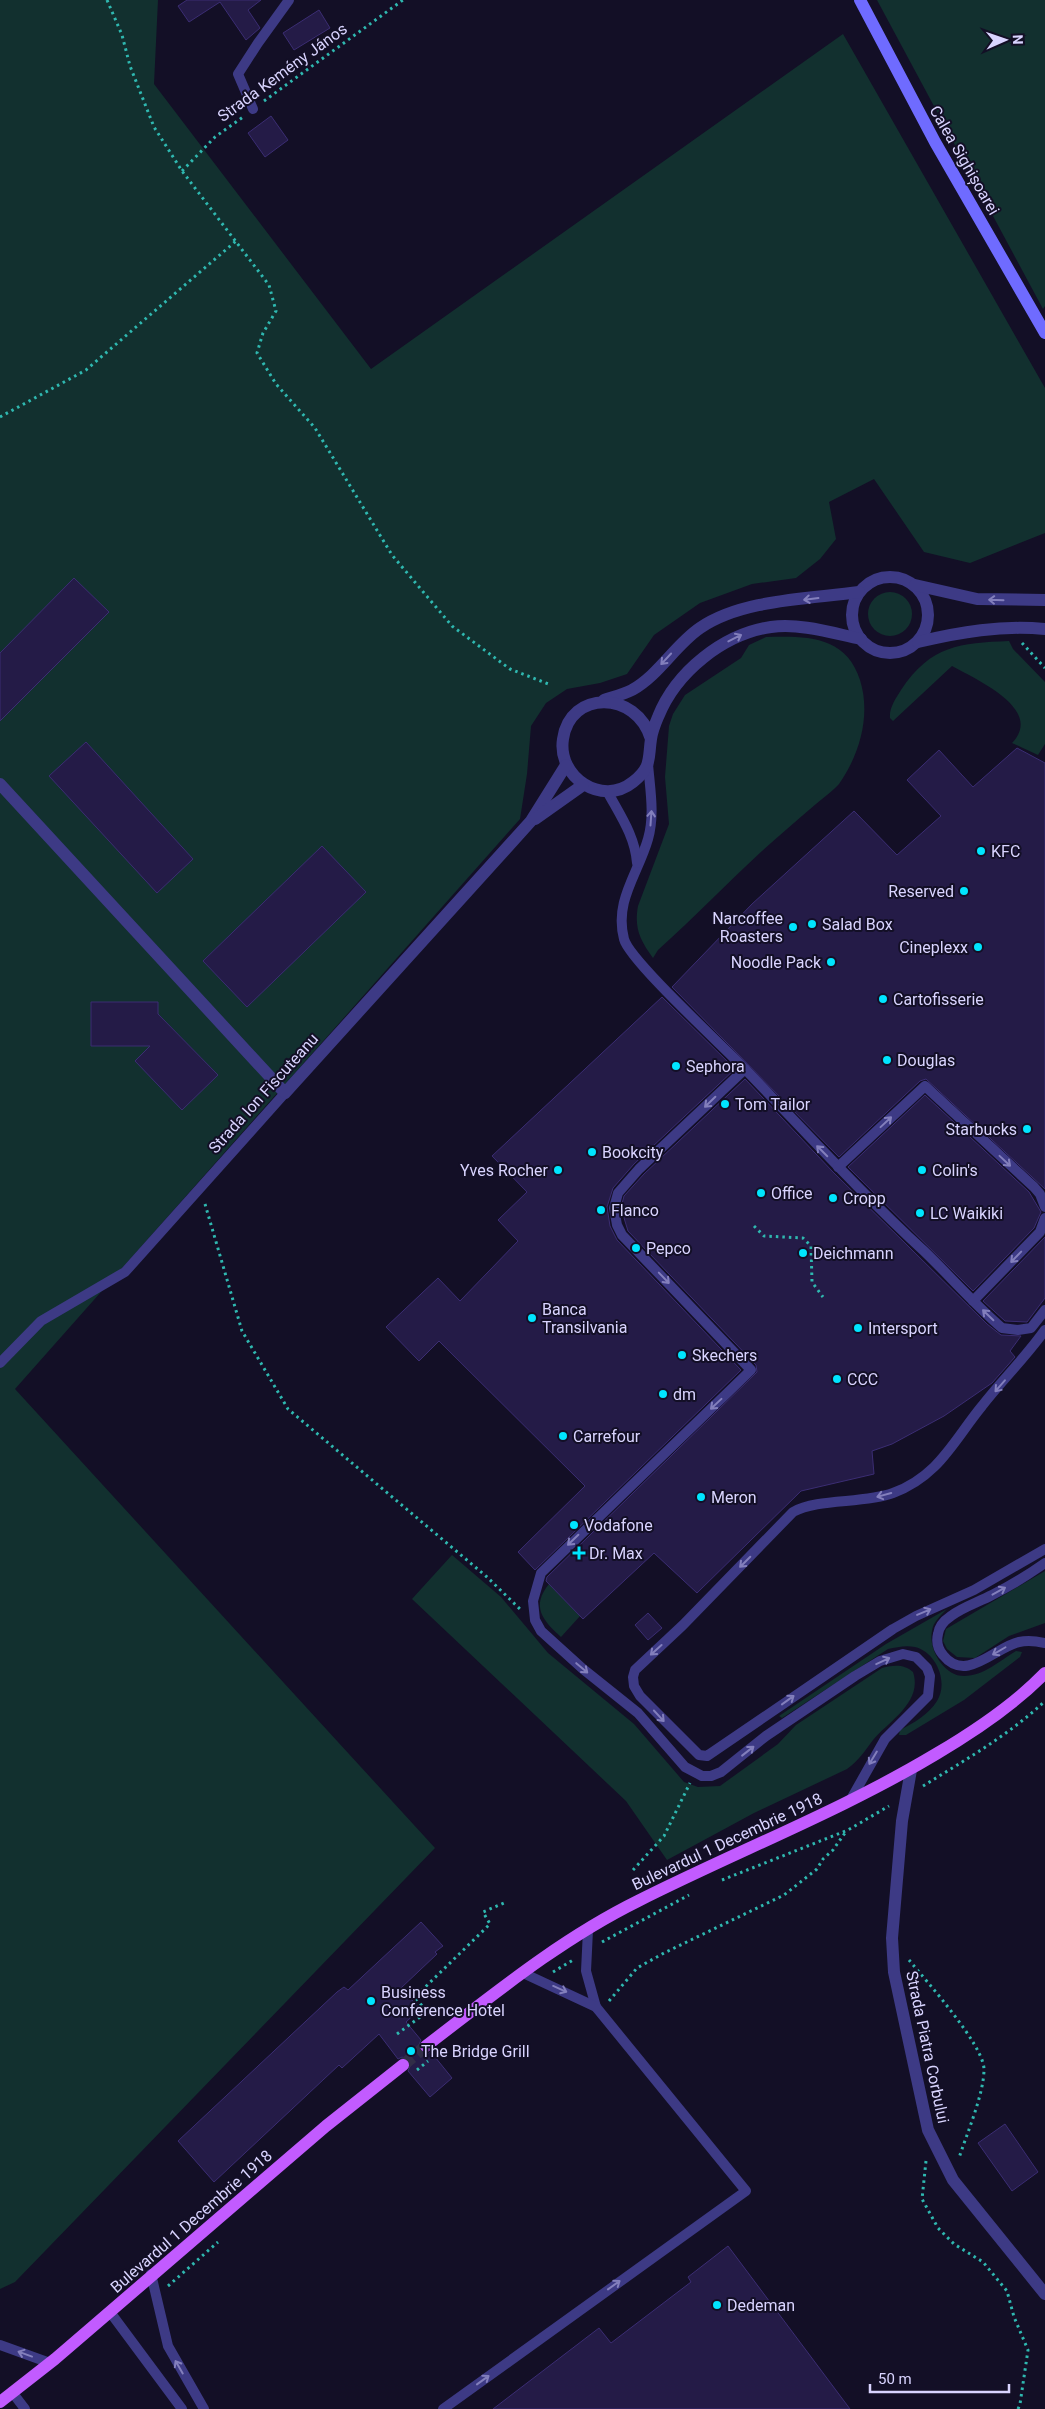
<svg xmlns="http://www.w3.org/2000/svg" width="1045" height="2409" font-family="Roboto,sans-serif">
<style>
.green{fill:#12302f}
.building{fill:#241b47;stroke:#3b2d73}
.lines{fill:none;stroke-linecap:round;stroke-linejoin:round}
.primary-tunnel{stroke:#312d47;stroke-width:12;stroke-dasharray:12 6;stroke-linecap:butt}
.path{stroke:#2fb8b0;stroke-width:3;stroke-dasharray:2.5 4;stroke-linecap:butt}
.service{stroke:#3d3a85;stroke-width:10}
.minor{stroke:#3d3a85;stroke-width:12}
.secondary{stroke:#6f6bff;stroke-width:12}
.primary{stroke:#c25bff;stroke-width:12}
.oneway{stroke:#837fbc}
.poi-dot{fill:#00e5ff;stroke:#130f26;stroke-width:2}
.labels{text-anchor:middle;stroke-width:4;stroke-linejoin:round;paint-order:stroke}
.street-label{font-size:16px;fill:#d9d4ff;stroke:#130f26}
.poi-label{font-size:16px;fill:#d9d4ff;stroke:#130f26;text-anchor:start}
</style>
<rect width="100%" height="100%" fill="#130f26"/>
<g class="green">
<path d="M0,0h158l-4,84 217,285 472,-335 202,354v145l-75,30 -46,-11 -50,-73 -45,23 7,37 -16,20 -24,19 -44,6 -52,19 -46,32 -27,39 -27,9 -33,6 -21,14 -15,23 -4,48 -7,45 -505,570 420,459 -420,434 -15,7z"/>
<path d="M877,0h168v306l-2,3z"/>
<circle cx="890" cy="614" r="22"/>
<path d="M766,637c39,-1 80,-2 94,43 11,35 0,74 -21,104 -6,7 -15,13 -23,20 -18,15 -36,31 -54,47 -35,32 -68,67 -104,99l-5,8c-13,-18 -19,-30 -15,-52l31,-82 -4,-47 4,-51 4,-12 12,-19 56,-37 8,-13z"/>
<path d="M1009,641l4,8 32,33v62l-7,11 -26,-12c33,-34 -37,-64 -60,-77l-59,55 -3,-3c-1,-10 6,-20 11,-28 30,-45 59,-47 108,-49z"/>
<path d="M452,1555l49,42 47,56 86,71 50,58 14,5 22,-1 58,-42 18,-19 86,-57c12,-3 22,-4 31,4 10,30 -24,49 -40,68 -8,11 -15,21 -26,29l-93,44 -87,47 -41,-59 -214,-202z"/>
<path d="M1045,1571v52l-36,13 -34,22 -18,-1 -10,-8 -4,-8 3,-12z"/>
<path d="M549,1584l31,32 -19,21c-19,-17 -30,-31 -12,-53z"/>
<path d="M947,1609c-6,6 -14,13 -15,22 -4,18 12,45 32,45 20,0 35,-15 52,-25l6,1 -2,5 -56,43 -58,35h-7l1,-5c14,-7 29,-16 37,-29 12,-19 -1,-49 -22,-54 -9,-2 -18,0 -27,2l-106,69 -3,-2 107,-72z"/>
</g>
<g class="building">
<path d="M187,0h74l-13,10 12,18 -14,12 -26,-38 -31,20 -11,-16z"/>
<path d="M319,10l11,18 -36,22 -11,-17z"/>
<path d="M271,116l17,24 -23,17 -17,-24z"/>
<path d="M74,578l35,34 -109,109v-68z"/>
<path d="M86,742l107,117 -36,34 -108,-117z"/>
<path d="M1017,748l28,15v426l-119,-110 -6,2 -81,76 -167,-170 80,-83 102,-93 43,44 44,-39 -34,-36 32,-30 34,37z"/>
<path d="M322,846l44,46 -119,115 -44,-46z"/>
<path d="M662,997l73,72 -101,95 -21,24 -6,19 3,19 7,14 124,130 -206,200 -17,-18 67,-66 -146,-145 -20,20 -33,-34 52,-49 22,23 58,-60 -20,-21 29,-28 -35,-36z"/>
<path d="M91,1002h67v12l60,61 -36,35 -47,-49 15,-15h-59z"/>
<path d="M745,1079l88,93 154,152 14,11 20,1 -11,15 5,6 -23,26 -48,33 -52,28 -20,7 2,23 -73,17 -104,102 -43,-40 -71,66 -37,-38 1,-4 210,-205 -1,-7 -128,-134 -7,-23 3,-12 20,-22z"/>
<path d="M925,1095l104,97 12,20 -7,16 -61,63 -125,-124z"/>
<path d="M1045,1237v61l-18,24 -22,-1 -22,-20z"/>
<path d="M648,1613l14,15 -14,12 -13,-15z"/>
<path d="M421,1922l22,24 -8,6 2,2 -36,34 19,21 -14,13 15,18 -3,7 2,4 7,3 4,-2 21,26 -22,19 -22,-26 3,-7 -2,-4 -7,-3 -4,2 -19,-25 -37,34 -3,-3 -125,117 -36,-41 159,-149 7,-5 4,3z"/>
<path d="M1005,2124l33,48 -26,19 -34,-48z"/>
<path d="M728,2246l122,163h-357l106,-81 12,15 80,-61 -3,-5z"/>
</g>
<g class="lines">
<path class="primary-tunnel" d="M403,2065l23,-19"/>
<g class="path">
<path d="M107,0l15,35 8,31 24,61 28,44 87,114 7,26 -13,22 -6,20 19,31 39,44 77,127 60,71 58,43 41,16"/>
<path d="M264,101l139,-101"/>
<path d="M182,171l33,-34 28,-20"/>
<path d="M0,417l86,-47 150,-129"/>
<path d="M1022,643l23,25"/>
<path d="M205,1204l37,127 46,78 199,168 34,33"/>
<path d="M754,1226l10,10 39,2 8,8 1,36 11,15"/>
<path d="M923,1786c42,-26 86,-51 122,-85"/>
<path d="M633,1870l31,-34 26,-53"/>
<path d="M722,1880l126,-50 41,-24"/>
<path d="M602,1942l87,-47"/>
<path d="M909,1960c18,22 74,84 75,109 0,25 -17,64 -25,89"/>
<path d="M553,1972l20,-12"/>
<path d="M609,2001l28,-33 27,-15 120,-58 33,-26 6,-10 10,-9 14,-20"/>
<path d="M397,2034l30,-22 -12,-15 75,-73 -7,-12 21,-9"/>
<path d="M417,2070l11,-9"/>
<path d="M926,2161l-4,38 16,29 16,16 29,18 24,29 7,26 14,33 -8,54 -2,5"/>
<path d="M168,2286l50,-44"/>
</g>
<g class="service">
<path d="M253,109l-15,-35 20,-31 31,-43"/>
<path d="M648,764c2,25 7,51 0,75 -10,35 -34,62 -24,100 5,21 100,108 120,129 60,62 117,125 180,183 26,25 50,53 78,77l16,2 13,-2 14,-18"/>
<path d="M607,791c13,24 28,45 30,72"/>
<path d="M745,1069l-106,100 -21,24 -4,15 3,17 5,10 129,135 -210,203 -8,28 2,19 6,11 42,38 55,44 47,54 17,9h9l10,-4 45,-36 89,-60 25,-15 23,-7 13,3 11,11 3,8 -2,20 -43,43 -35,62"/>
<path d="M838,1167l87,-81 109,101 6,7 5,13"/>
<path d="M973,1301l67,-69 5,-14"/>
<path d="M1045,1330c-19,27 -43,50 -63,76 -28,34 -43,70 -89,87 -30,11 -75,5 -100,19l-110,113 -48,45 -2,7 1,9 6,10 59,59 8,1 186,-127 23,-13 58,-26 71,-41"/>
<path d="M0,1363l41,-42 84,-49 160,-179"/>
<path d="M1045,1563c-17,12 -35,23 -53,32 -13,7 -29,12 -41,21 -6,4 -12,10 -13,18 -2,8 0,15 5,21 23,29 52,-8 76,-13 9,-2 17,-1 26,1"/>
<path d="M588,1930l-2,41 10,36"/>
<path d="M151,2274l17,72 36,63"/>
<path d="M110,2312l72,97"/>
<path d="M0,2345l50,18"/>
<path d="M12,2392l13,17"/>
<path d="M443,2409l303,-218 -150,-184 -73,-34"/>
</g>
<g class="minor">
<circle cx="890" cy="615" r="38"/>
<path d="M915,585l62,14 68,1"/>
<path d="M918,642c42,-10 83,-17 127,-13"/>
<path d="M604,700c9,-3 20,-6 28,-10 27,-15 43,-45 68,-62 42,-29 110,-29 159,-36"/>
<path d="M651,739c-15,-49 -81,-49 -88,0 -6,38 39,68 70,43 19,-15 15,-23 18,-43 1,-7 4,-15 7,-22 18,-45 65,-83 113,-90 30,-4 61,6 90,12"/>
<path d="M0,784l285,309 246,-272 35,-56"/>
<path d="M535,819l48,-34"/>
<path d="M911,1770l-9,51 -10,117 2,34 34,158 25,50 92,114"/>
</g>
<path class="secondary" d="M860,0l75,142 110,191"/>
<g class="primary">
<path d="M426,2046c68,-52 135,-107 212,-145 99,-50 203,-90 298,-147 39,-23 78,-49 109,-81"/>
<path d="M0,2402l55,-43 271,-233 77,-61"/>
</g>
</g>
<defs><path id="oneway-shaft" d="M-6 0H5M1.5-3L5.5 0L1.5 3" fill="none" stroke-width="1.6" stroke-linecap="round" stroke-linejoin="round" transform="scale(1.25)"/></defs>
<g class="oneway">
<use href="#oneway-shaft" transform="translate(811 599) rotate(173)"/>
<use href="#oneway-shaft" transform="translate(996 600) rotate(-178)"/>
<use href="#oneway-shaft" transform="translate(735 638) rotate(-27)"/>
<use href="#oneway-shaft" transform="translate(666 659) rotate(133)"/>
<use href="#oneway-shaft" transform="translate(651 818) rotate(-86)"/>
<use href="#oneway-shaft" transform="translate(710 1102) rotate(136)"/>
<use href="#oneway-shaft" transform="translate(886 1122) rotate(-43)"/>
<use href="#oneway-shaft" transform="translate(822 1151) rotate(-135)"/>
<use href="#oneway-shaft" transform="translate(1005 1161) rotate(43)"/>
<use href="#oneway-shaft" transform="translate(1016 1257) rotate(134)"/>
<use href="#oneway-shaft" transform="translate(664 1278) rotate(46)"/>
<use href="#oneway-shaft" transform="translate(988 1315) rotate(-136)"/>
<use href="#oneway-shaft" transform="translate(1000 1386) rotate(131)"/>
<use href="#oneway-shaft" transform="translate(716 1404) rotate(137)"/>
<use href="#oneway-shaft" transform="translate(884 1495) rotate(165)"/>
<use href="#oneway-shaft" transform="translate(573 1540) rotate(136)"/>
<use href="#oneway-shaft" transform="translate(745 1562) rotate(135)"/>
<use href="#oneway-shaft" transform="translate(999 1591) rotate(-29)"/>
<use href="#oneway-shaft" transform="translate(924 1612) rotate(-23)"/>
<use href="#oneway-shaft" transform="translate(656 1650) rotate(138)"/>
<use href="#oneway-shaft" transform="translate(999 1651) rotate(150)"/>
<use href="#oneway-shaft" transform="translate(883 1661) rotate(-25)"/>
<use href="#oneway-shaft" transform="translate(582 1668) rotate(40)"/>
<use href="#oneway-shaft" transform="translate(788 1700) rotate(-36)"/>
<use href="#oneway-shaft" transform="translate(659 1716) rotate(47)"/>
<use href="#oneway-shaft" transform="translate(748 1751) rotate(-38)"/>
<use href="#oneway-shaft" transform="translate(873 1758) rotate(121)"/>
<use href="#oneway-shaft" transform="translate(560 1989) rotate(24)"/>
<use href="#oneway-shaft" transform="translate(614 2285) rotate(-36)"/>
<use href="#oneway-shaft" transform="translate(25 2354) rotate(-160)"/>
<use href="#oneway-shaft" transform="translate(179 2367) rotate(-120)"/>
<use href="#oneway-shaft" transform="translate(483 2380) rotate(-36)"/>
</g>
<g class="poi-dot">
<circle cx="981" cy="851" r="5"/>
<circle cx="964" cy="891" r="5"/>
<circle cx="812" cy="924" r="5"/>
<circle cx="793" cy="927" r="5"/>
<circle cx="978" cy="947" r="5"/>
<circle cx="831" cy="962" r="5"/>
<circle cx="883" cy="999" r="5"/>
<circle cx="887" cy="1060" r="5"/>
<circle cx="676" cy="1066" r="5"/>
<circle cx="725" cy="1104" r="5"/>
<circle cx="1027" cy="1129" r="5"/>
<circle cx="592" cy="1152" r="5"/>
<circle cx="558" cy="1170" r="5"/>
<circle cx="922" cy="1170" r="5"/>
<circle cx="761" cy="1193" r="5"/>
<circle cx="833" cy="1198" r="5"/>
<circle cx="601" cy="1210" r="5"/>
<circle cx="920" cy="1213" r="5"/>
<circle cx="636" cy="1248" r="5"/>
<circle cx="803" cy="1253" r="5"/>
<circle cx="532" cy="1318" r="5"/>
<circle cx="858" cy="1328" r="5"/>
<circle cx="682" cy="1355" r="5"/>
<circle cx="837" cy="1379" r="5"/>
<circle cx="663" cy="1394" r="5"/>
<circle cx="563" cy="1436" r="5"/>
<circle cx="701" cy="1497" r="5"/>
<circle cx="574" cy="1525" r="5"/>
<path d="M576.5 1545.5h5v5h5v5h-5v5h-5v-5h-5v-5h5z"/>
<circle cx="371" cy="2001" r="5"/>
<circle cx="411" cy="2051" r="5"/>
<circle cx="717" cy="2305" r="5"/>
</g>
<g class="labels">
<g class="street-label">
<text transform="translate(282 72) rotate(-36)" y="6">Strada Kemény János</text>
<text transform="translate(965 160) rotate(60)" y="6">Calea Sighișoarei</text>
<text transform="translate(263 1093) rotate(-48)" y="6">Strada Ion Fiscuteanu</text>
<text transform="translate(727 1841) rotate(-25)" y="6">Bulevardul 1 Decembrie 1918</text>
<text transform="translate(928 2047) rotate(78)" y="6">Strada Piatra Corbului</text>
<text transform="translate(191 2221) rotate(-41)" y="6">Bulevardul 1 Decembrie 1918</text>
</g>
<g class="poi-label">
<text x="991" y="857">KFC</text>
<text x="954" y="897" text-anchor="end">Reserved</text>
<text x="783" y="924" text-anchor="end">Narcoffee<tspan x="783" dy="18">Roasters</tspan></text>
<text x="822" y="930">Salad Box</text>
<text x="968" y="953" text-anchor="end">Cineplexx</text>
<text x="821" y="968" text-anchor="end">Noodle Pack</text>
<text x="893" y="1005">Cartofisserie</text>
<text x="897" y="1066">Douglas</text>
<text x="686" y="1072">Sephora</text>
<text x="735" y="1110">Tom Tailor</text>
<text x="1017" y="1135" text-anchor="end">Starbucks</text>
<text x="602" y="1158">Bookcity</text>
<text x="548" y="1176" text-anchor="end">Yves Rocher</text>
<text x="932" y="1176">Colin's</text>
<text x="771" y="1199">Office</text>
<text x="843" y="1204">Cropp</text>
<text x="611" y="1216">Flanco</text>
<text x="930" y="1219">LC Waikiki</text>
<text x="646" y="1254">Pepco</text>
<text x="813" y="1259">Deichmann</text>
<text x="542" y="1315">Banca<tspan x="542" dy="18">Transilvania</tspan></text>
<text x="868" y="1334">Intersport</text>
<text x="692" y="1361">Skechers</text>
<text x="847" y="1385">CCC</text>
<text x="673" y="1400">dm</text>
<text x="573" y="1442">Carrefour</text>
<text x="711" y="1503">Meron</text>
<text x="584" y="1531">Vodafone</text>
<text x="589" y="1559">Dr. Max</text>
<text x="381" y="1998">Business<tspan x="381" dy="18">Conference Hotel</tspan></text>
<text x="421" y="2057">The Bridge Grill</text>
<text x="727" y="2311">Dedeman</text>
</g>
</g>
<g transform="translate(1005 40) rotate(88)" stroke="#130f26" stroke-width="4" paint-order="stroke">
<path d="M0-4L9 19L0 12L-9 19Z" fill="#d9d4ff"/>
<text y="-8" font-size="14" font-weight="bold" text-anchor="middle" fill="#d9d4ff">N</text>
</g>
<path d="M870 2384v8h139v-8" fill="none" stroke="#d9d4ff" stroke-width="2.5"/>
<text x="878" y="2384" font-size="15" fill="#d9d4ff" stroke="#130f26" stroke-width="4" paint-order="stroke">50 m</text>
</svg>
